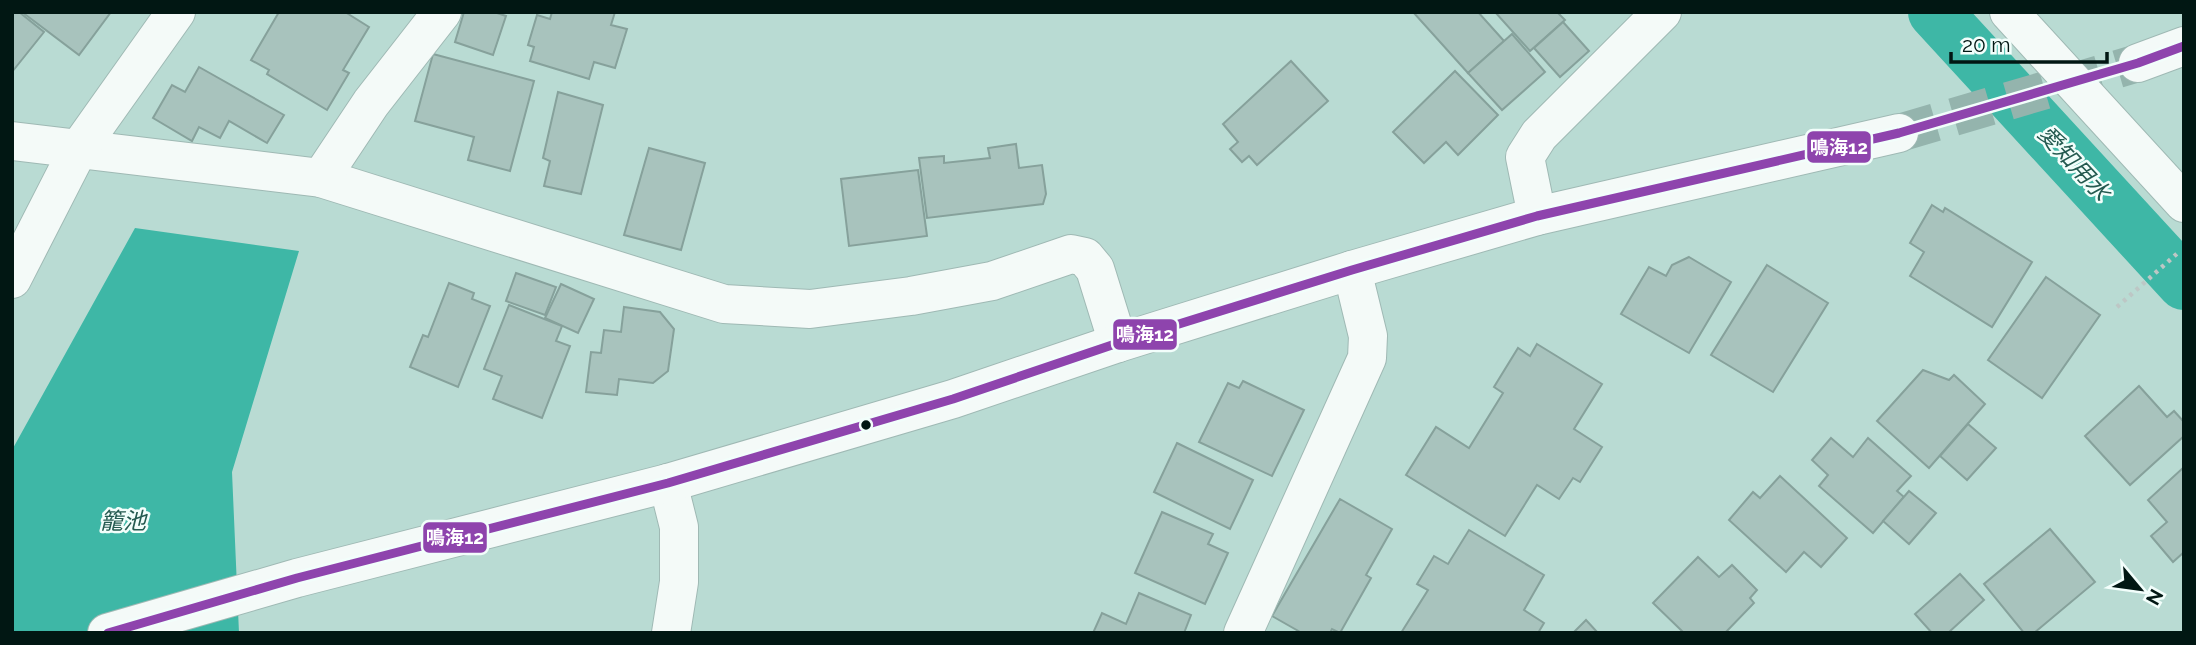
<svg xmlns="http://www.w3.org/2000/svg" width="2196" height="645" font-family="Raleway,'Noto Sans JP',sans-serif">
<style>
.water{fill:#3eb7a6}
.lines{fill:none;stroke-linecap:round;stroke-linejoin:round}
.canal{stroke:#3eb7a6;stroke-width:54}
.building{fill:#a8c3bd;stroke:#86a19b;stroke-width:2}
.tertiary-tunnel{stroke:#94b4ad;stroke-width:38;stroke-dasharray:38 19;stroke-linecap:butt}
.minor-casing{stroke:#9fb9b4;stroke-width:40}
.tertiary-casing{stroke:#9fb9b4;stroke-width:40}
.path{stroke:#bdc7c5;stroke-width:4.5;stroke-dasharray:3.5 5;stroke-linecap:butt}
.minor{stroke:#f4faf8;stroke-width:38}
.tertiary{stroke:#f4faf8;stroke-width:38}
.bus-1-casing{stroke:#f2fefb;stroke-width:14}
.bus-1{stroke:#8e44ad;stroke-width:9}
.bus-dot{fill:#011713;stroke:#f2fefb;stroke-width:2.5}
.labels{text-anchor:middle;stroke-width:5;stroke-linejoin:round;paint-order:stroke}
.water-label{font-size:23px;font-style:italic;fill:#245a50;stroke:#f2fefb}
.line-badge{stroke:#f2fefb;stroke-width:2.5}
.badge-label{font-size:19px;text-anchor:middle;font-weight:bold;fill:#fff}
</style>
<rect width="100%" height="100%" fill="#b9dbd3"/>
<path class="water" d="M135,228l164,23 -67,221 7,161h-227v-183z"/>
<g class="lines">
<path class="canal" d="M1935,12l249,271"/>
</g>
<g class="building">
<path d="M12,12h7l25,20 -32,40z"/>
<path d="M22,12h89l-32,43z"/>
<path d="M279,12h66l24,15 -26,43 6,3 -22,37 -60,-36 2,-4 -18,-10z"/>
<path d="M464,12h30l12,4 -13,39 -38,-13z"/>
<path d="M552,12h63l-4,13 16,4 -12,39 -21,-6 -5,17 -59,-18 4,-14 -6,-2 9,-30 13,4z"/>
<path d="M1413,12h65l26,29 -36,32z"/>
<path d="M1495,12h62l8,8 -35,31z"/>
<path d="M1563,22l26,29 -29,26 -26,-29z"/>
<path d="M1512,34l33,38 -43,38 -34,-37z"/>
<path d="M433,54l101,27 -24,90 -42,-11 6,-23 -59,-16z"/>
<path d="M1291,61l37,40 -71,64 -8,-9 -7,6 -12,-13 8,-7 -15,-18z"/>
<path d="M199,67l85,48 -17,28 -38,-22 -9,17 -21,-11 -7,14 -39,-23 19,-33 13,7z"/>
<path d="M1455,71l43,44 -40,40 -12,-13 -22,21 -31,-31z"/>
<path d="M558,92l45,13 -22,89 -37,-8 6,-25 -7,-3z"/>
<path d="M1016,144l3,24 23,-3 4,29 -3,10 -116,14 -8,-60 25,-2v7l46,-5 -2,-10z"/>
<path d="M649,148l56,15 -24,87 -57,-15z"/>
<path d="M918,170l9,66 -78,10 -8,-67z"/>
<path d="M1932,205l11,7 2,-4 87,54 -40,65 -82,-51 14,-24 -14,-9z"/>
<path d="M1689,257l42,25 -42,71 -68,-39 28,-47 17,9 6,-11z"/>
<path d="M1767,265l61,38 -55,89 -62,-37z"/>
<path d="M516,273l40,14 -11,28 -39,-14z"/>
<path d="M2046,277l54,38 -58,83 -54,-38z"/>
<path d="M449,283l25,10 -2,6 18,7 -32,81 -48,-20 13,-32 5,2z"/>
<path d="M561,284l33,15 -16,34 -33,-15z"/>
<path d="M509,305l53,21 -6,15 14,5 -28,72 -49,-19 9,-23 -18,-7z"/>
<path d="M624,307l36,5 14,17 -6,42 -15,12 -34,-4 -2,16 -31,-3 5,-40 10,1 3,-23 17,2z"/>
<path d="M1537,344l65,40 -28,45 28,18 -22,35 -7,-4 -14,21 -22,-14 -32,51 -99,-61 30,-48 33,21 34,-55 -9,-6 24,-39 12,8z"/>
<path d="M1923,370l26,10 5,-5 31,29 -56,64 -52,-47z"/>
<path d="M1243,381l61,29 -32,66 -73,-34 29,-59 11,5z"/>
<path d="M2139,386l28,31 7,-6 10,11v14l-54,49 -45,-49z"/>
<path d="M1968,424l28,24 -29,32 -27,-24z"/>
<path d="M1831,438l22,19 15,-19 43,38 -14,15 7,6 -31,36 -54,-47 9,-11 -16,-15z"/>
<path d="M1177,443l76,37 -23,49 -76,-37z"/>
<path d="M2184,467v85l-11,10 -22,-26 16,-14 -19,-22z"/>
<path d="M1780,476l67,62 -26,29 -17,-15 -18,20 -57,-52 24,-28 7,6z"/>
<path d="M1909,491l27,22 -27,31 -26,-23z"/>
<path d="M1340,499l52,30 -26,46 5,3 -31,55 -8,-4 -2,4h-28l-30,-17z"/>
<path d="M1162,512l51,22 -5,10 20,9 -23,51 -70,-31z"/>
<path d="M2050,529l45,53 -61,51h-10l-40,-49z"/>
<path d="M1469,530l75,45 -20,35 20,13 -6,10h-137l27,-43 -11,-6 17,-28 14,8z"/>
<path d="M1698,557l21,20 13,-12 25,25 -7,8 4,5 -29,30h-41l-31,-30z"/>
<path d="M1960,574l24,26 -36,33h-16l-17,-19z"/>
<path d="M1139,593l52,22 -7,18h-91l9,-20 24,11z"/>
<path d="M1586,620l12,13h-25z"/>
</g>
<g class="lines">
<path class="tertiary-tunnel" d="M1899,133l239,-70"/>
<defs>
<g id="minor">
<path d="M2009,12l175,191"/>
<path d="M12,141l309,37 403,126 86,5 101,-13 81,-15 79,-27 14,3 10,12 23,74"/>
<path d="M321,178l50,-75 71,-91"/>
<path d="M1537,216l-12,-59 14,-22 123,-123"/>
<path d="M12,279l66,-129 98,-138"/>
<path d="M668,483l11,44v55l-8,51"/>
<path d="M1243,633l124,-275 1,-22 -16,-66"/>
</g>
<g id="tertiary">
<path d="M2138,63l46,-17"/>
<path d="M107,633l190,-55 371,-95 285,-84 165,-56 234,-73 185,-54 362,-83"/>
</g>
</defs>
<use href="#minor" class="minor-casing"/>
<use href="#tertiary" class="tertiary-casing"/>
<path class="path" d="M2117,307l63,-56"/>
<use href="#minor" class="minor"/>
<use href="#tertiary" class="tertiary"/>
<defs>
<path id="bus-1" d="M108,633l189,-55 371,-95 285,-84 165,-56 234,-73 185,-54 362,-83 239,-70 46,-17"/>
</defs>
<use href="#bus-1" class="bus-1-casing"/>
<use href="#bus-1" class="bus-1"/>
</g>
<circle class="bus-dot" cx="866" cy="425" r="6"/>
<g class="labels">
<g class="water-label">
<text transform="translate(2074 163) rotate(47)" y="8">愛知用水</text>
<text x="123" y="529">籠池</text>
</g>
</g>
<g class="line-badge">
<rect x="1806" y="130" width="66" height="34" rx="7" fill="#8e44ad"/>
<rect x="1112" y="318" width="66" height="33" rx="7" fill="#8e44ad"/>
<rect x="422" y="521" width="66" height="33" rx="7" fill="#8e44ad"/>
</g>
<g class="badge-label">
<text x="1839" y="154">鳴海12</text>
<text x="1145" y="341">鳴海12</text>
<text x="455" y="544">鳴海12</text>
</g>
<rect width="2196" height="645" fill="none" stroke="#011713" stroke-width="28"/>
<g transform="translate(2140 589) rotate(119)" stroke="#f2fefb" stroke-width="5" paint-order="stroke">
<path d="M0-5L12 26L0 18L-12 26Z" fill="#011713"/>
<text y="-10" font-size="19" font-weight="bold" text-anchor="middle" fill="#011713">N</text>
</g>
<path d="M1951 52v10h156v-10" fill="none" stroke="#011713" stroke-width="3.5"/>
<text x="1962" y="52" font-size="21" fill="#011713" stroke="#f2fefb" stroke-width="5" paint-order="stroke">20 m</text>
</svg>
